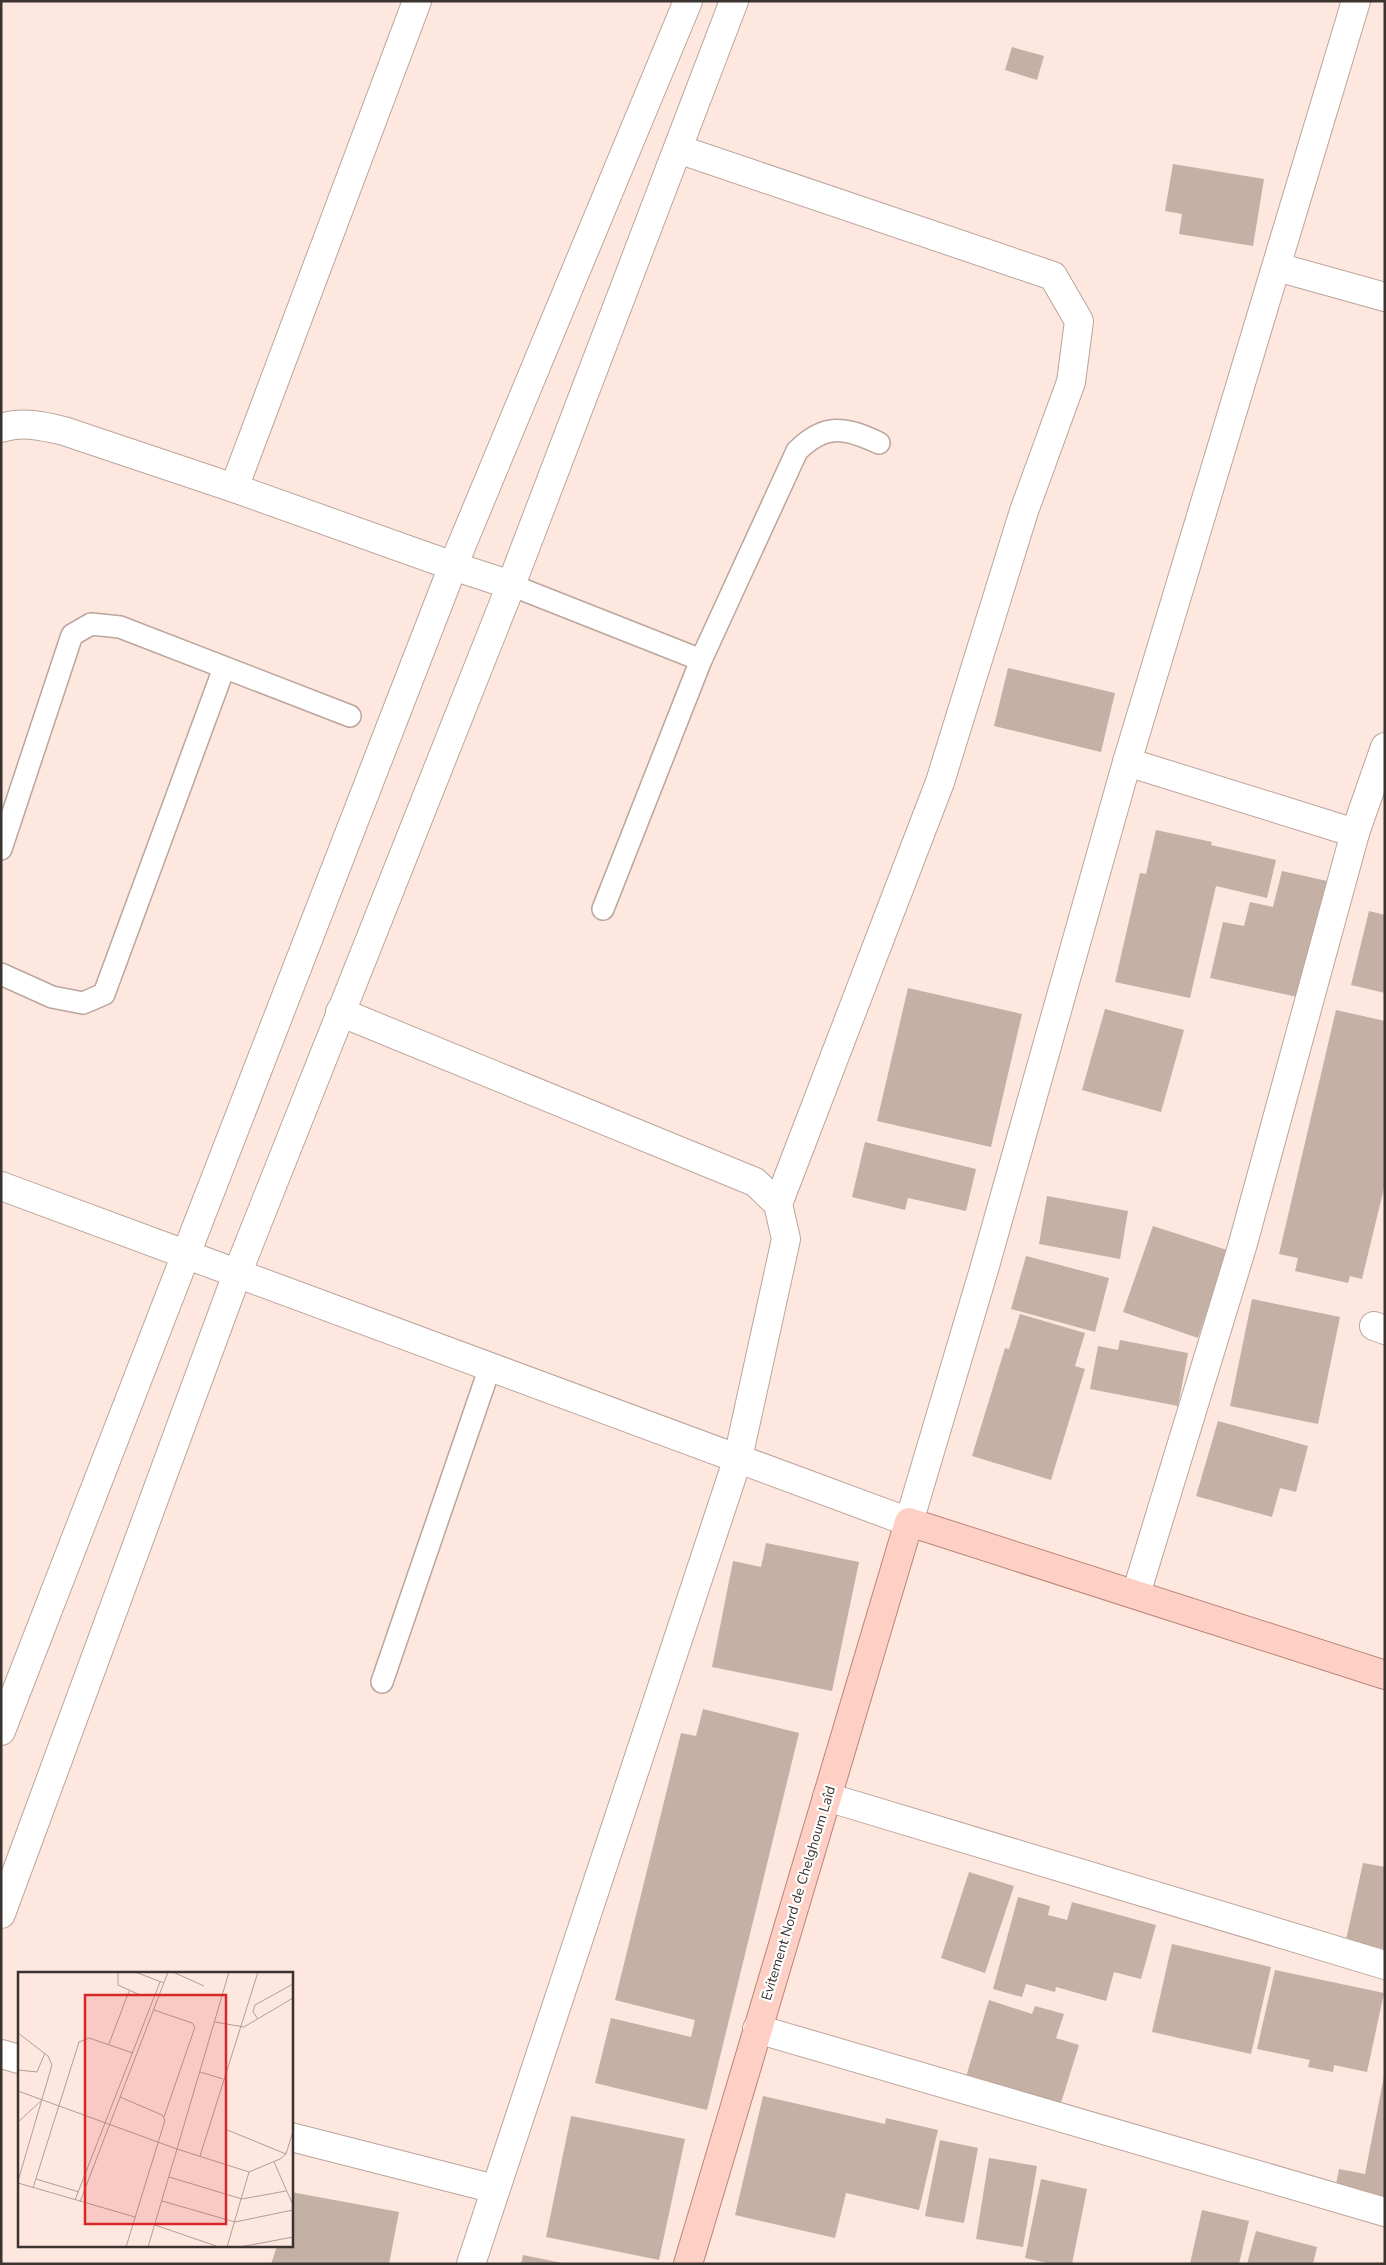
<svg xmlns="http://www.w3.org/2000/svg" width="1386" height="2265" font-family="'Nunito Sans',sans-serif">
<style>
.building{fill:#c4b0a4}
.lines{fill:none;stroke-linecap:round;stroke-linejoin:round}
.lane-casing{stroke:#bba59c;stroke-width:24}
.street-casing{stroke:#bba59c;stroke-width:30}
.secondary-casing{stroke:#bba59c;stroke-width:30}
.primary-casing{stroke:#b98477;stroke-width:30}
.lane{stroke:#fff;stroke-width:21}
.street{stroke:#fff;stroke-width:28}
.secondary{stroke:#fff;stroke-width:28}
.primary{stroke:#fed0c5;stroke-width:28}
.labels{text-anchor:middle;stroke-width:4.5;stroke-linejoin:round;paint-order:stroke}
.street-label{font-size:14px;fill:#3b332f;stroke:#fff}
.inset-road{fill:none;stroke:#b09f98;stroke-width:1}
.view{fill:#d62828;fill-opacity:0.15;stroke:#d62828;stroke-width:2.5}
.inset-edge{fill:none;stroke:#3b332f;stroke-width:2.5}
</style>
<rect width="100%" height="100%" fill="#fee7de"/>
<g class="building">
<path d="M1012,47l32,9 -7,24 -32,-10z"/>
<path d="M1173,164l91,15 -11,67 -74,-12 3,-20 -17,-3z"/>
<path d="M1008,668l107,25 -14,59 -107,-26z"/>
<path d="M1156,830l56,12 -1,3 65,15 -9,38 -51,-12 -26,112 -75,-16 25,-109 6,1z"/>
<path d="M1282,871l45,10 -25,117 -92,-20 13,-56 21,4 6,-24 23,5z"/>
<path d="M1369,911l16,4v78l-34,-8z"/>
<path d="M908,988l114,26 -31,133 -114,-26z"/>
<path d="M1105,1009l79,21 -23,82 -79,-22z"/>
<path d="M1336,1010l49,11v163l-23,95 -12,-3 -2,7 -53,-12 3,-13 -19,-4z"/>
<path d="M865,1142l111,27 -10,42 -58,-13 -3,12 -53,-13z"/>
<path d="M1047,1196l81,15 -8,48 -81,-15z"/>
<path d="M1153,1226l74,24 -29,88 -75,-26z"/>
<path d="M1026,1256l83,22 -14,54 -84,-23z"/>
<path d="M1252,1299l88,18 -22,107 -88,-18z"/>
<path d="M1020,1314l65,19 -10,33 10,3 -34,111 -79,-24 33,-108 4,1z"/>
<path d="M1120,1340l68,13 -10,53 -88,-17 8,-43 20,4z"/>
<path d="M1218,1421l90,25 -12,46 -16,-4 -8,29 -76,-21z"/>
<path d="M766,1543l93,19 -27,129 -120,-24 21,-106 28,6z"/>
<path d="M703,1709l96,24 -92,377 -112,-27 16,-65 80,19 4,-17 -80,-20 66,-267 15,3z"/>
<path d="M1363,1863l22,4v82l-39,-9z"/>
<path d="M969,1872l45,14 -29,87 -44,-15z"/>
<path d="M1018,1897l32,9 -2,9 19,5 5,-18 84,23 -15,54 -27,-7 -8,29 -50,-14 -1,5 -29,-8 -4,13 -29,-8z"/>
<path d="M1172,1944l99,23 -20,87 -99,-22z"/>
<path d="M1275,1970l109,23 -17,79 -33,-7 -1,7 -25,-5 2,-7 -53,-11z"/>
<path d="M989,2000l43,14 3,-8 29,8 -8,24 23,7 -19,61 -94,-29z"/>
<path d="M1384,2076h1v129l-50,-15 4,-21 26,5z"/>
<path d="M763,2096l122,28 1,-6 52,12 -19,80 -73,-17 -11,45 -100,-23z"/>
<path d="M571,2116l114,23 -26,121 -113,-23z"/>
<path d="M940,2140l38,8 -14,75 -39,-7z"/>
<path d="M989,2158l48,8 -14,81 -47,-8z"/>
<path d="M1041,2179l46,10 -15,75h-20l-27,-6z"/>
<path d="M291,2192l108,20 -10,52h-118l6,-18h14z"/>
<path d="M1202,2210l47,11 -10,43h-49z"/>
<path d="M1256,2231l61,16 -4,17h-66z"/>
<path d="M523,2255l39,8v1h-41z"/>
</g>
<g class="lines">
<defs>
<g id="lane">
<path d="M511,585l190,75"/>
<path d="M1,849l71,-214 19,-11 29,3 230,89"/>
<path d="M603,909l98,-249 96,-209c28,-28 48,-24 82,-8"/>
<path d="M1,974l51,23 31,6 21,-9 120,-326"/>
<path d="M382,1682l108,-315"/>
</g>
<g id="street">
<path d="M678,149l375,127 26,45 -8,61 -47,129 -84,271 -162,422"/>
<path d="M1277,267l108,30"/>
<path d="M1,428c21,-7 42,-2 63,3l170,57 219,78 58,19"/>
<path d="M234,488l183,-487"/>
<path d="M1127,762l228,71"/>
<path d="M340,1012l415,170 23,22 8,35 -48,219"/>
<path d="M1,1186l908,336 76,-256 142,-504 229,-761"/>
<path d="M1374,1326l11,4"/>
<path d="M1136,1594l106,-347 113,-414 30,-86"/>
<path d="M1,1731l452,-1165 235,-565"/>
<path d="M827,1797l558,168"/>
<path d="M1,1914l236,-640 274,-689 223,-584"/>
<path d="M757,2029l628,183"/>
</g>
<g id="secondary">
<path d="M1,2054l18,5"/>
<path d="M291,2137l204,52"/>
<path d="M471,2264l267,-806"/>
</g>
<path id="primary" d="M688,2264l221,-742 476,153"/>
</defs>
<use href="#lane" class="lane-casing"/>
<use href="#street" class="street-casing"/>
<use href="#secondary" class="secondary-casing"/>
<use href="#primary" class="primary-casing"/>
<use href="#lane" class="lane"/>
<use href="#street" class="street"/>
<use href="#secondary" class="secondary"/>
<use href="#primary" class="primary"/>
</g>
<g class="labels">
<g class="street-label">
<text transform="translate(798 1893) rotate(-73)" y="5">Evitement Nord de Chelghoum Laîd</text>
</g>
</g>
<g transform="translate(18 1972)">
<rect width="275" height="275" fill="#fee7de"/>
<path class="inset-road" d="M100,0v13l22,10M117,0l29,11M155,0l31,14M136,38l38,13 3,4 -31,90M240,47l-5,-7 2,-7 38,-21M197,50l29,5 49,-29M0,61l30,23 4,9 -34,116M91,72l20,-53M0,98l19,2 8,-19M182,100l23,7M0,119l159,58 52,-177M102,125l42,18 3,5 -39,127M0,150l24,-22M207,157l61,25M182,184l58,-184M256,190l19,43M151,205l73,22 44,-8M18,207l43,13M0,211l117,34M15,216l46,-146 10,-4 44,15M57,228l85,-218M144,229l73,21 58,-12M62,230l88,-230M137,253l64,22M130,275l29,-98 72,23 31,-13 6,-5 7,-23M209,275l22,-75M222,275l53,-10"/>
<path class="view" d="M67,23h141v229h-141z"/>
<rect width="275" height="275" class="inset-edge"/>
</g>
<rect width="1386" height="2265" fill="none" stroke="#3b332f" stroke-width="5"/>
</svg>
